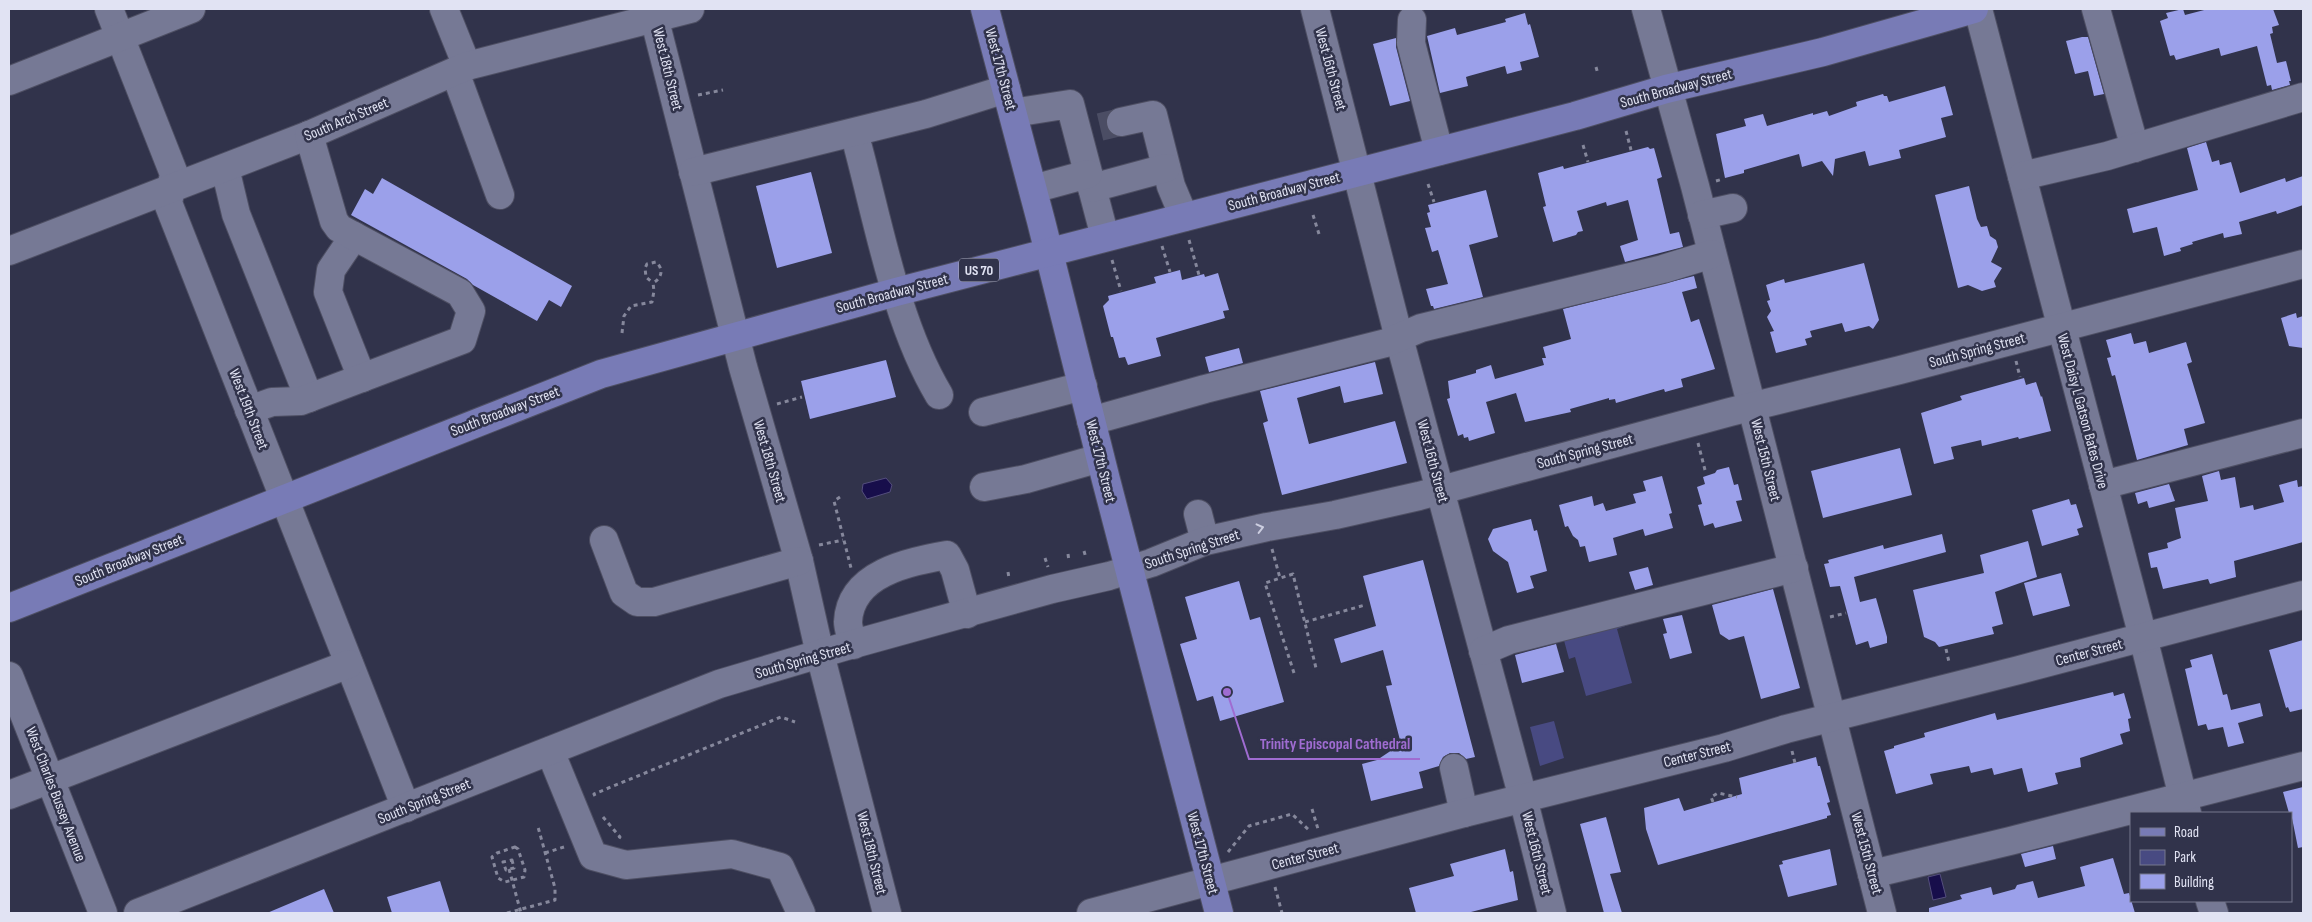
<svg xmlns="http://www.w3.org/2000/svg" width="2312" height="922" font-family="'Sofia Sans Condensed',sans-serif">
<style>
.green{fill:#484a82}
.water{fill:#170e4b;stroke:#544e7d}
.building{fill:#9ba0ea}
.lines{fill:none;stroke-linecap:round;stroke-linejoin:round}
.minor-tunnel{stroke:#4b4d64;stroke-width:28;stroke-dasharray:28 14;stroke-linecap:butt}
.minor-casing{stroke:#4e4f63;stroke-width:30}
.major-casing{stroke:#4e4f63;stroke-width:30}
.path{stroke:#86889c;stroke-width:3;stroke-dasharray:4 4;stroke-linecap:butt}
.minor{stroke:#767995;stroke-width:28}
.major{stroke:#787bb6;stroke-width:28}
.oneway{stroke:#cccee0}
.labels{text-anchor:middle;stroke-width:5;stroke-linejoin:round;paint-order:stroke}
.shield{fill:#31334b;stroke:#acaec1;stroke-width:1}
.shield-label{font-size:14px;font-weight:bold;fill:#e1e3f3}
.street-label{font-size:15px;fill:#e1e3f3;stroke:#31334b}
.leader{fill:none;stroke:#9f6cd1;stroke-width:2}
.callout-dot{fill:#9f6cd1;stroke:#31334b;stroke-width:2}
.callout-label{font-size:16px;text-anchor:middle;font-weight:bold;fill:#9f6cd1;stroke:#31334b;stroke-width:5;stroke-linejoin:round;paint-order:stroke}
</style>
<rect width="100%" height="100%" fill="#31334b"/>
<g class="green">
<path d="M1625,615l3,10 -11,4 15,54 -46,13 -11,-39 -6,2 -7,-26z"/>
<path d="M1554,721l10,37 -24,8 -10,-39z"/>
</g>
<g class="water">
<path d="M886,478l6,7 -2,7 -23,7 -5,-8 1,-7z"/>
<path d="M1940,874l6,23 -13,3 -5,-23z"/>
</g>
<g class="building">
<path d="M2183,9l2,6 23,-6h65l6,16 -7,2 1,6 -3,1 7,29 9,-2 5,20h-2l1,4 -18,5 -1,-5 -4,1 -10,-40 -36,10 -2,-8 -43,12 -2,-5 -4,1 -10,-35 8,-3 -2,-5z"/>
<path d="M1525,13l3,12 2,-1 9,33 -19,5 2,8 -15,4 -2,-8 -36,10 -3,1 2,9 -28,7 -13,-57 28,-8 2,7 49,-13 -1,-3z"/>
<path d="M2082,37h6l16,57 -10,2 -6,-25 -13,3 -9,-33z"/>
<path d="M1396,38v9l14,54 -20,5 -17,-62z"/>
<path d="M1945,86l8,29 -12,3 5,19 -47,13 2,8 -32,8 -4,-15 -30,8 -2,17 -11,-15 -20,6 -3,-13 -55,16v3l-19,5 -9,-44 30,-8 -2,-7 19,-5 4,12 46,-13v2l14,-4 2,5 28,-10 -1,-4 27,-8 1,2h3l2,6z"/>
<path d="M2206,142l6,20 7,-2 1,5 11,-3 9,31 45,-15 1,4 17,-6v29l-26,9 -1,-3 -37,11 3,12 -18,4 -1,-5 -31,9 1,2 -13,4 1,3 -17,5 -7,-29 -24,6 -6,-24 71,-19 -11,-42z"/>
<path d="M1648,147l2,2 4,-1 8,29 -5,2 13,55 9,-2 4,15 -58,15 -5,-16 18,-6 -10,-40 -21,6 -1,-4 -29,9 6,20 -5,1 -2,3 -23,7 -10,-35 3,-1 -8,-33 25,-7 1,3z"/>
<path d="M811,172l21,81 -55,15 -21,-82z"/>
<path d="M382,178l190,108 -11,21 -12,-7 -12,21 -64,-36 -6,-6 -116,-64 14,-26 8,5z"/>
<path d="M1969,186l8,33 4,8 6,-1 3,10 6,4 2,7 -7,15 11,6 -8,13 2,6 -14,4 -14,-6 -10,3 -23,-93z"/>
<path d="M1486,190l12,47 -29,8 14,52 -49,12 -1,-3h-2l-5,-17 22,-5 -10,-34 -6,2 -7,-24 6,-1 -4,-14 3,-1 -2,-7z"/>
<path d="M1864,263l15,57 -6,9 -4,-3 -24,6 -3,-9 -32,8 2,6 -7,2 2,6 -31,8 -6,-21 4,-1 -7,-14 4,-6 -4,-10 3,-1 -4,-15 18,-6 1,4 20,-5z"/>
<path d="M1180,270l2,10 22,-6 1,3 13,-4 11,37 -6,1 2,7 -69,20 5,18 -33,9 -3,-8 -6,1 -6,-21h-2l-8,-31 6,-6 -1,-4 48,-13 -2,-6z"/>
<path d="M1694,276l3,12 -15,4 9,30 8,-3 16,50 -34,10 2,8 -18,5 -1,-3 -48,14 -1,-4 -6,1v-2l-39,11 1,3 -46,10 -9,-29 -30,9 9,31 -26,8 -1,-4 -4,1 -1,-4 -5,2 -11,-37 3,-1 -2,-17 28,-8v-3l15,-5 4,14 49,-14 -2,-7h4l-3,-11 28,-8 -8,-30z"/>
<path d="M2296,313l1,5 6,-2v32l-14,-2 -8,-28z"/>
<path d="M2131,333l3,11 12,-3 3,12 37,-11 6,20 -5,2 18,59 -21,6 4,16 -51,15 -22,-85 -3,1 -5,-18 4,-1 -5,-17z"/>
<path d="M1239,348l4,15 -34,9 -4,-15z"/>
<path d="M886,360l10,37 -86,22 -9,-38z"/>
<path d="M1375,362l8,32 -39,9 -4,-17 -43,12 12,46 86,-23 12,42 -125,32 -19,-72 5,-2 -8,-30z"/>
<path d="M2024,378l2,7 10,-3 5,15 1,-1 9,35 -32,8 -1,-2 -36,9 -1,-6 -30,7 3,12 -20,5 -13,-51 41,-13 -2,-4z"/>
<path d="M1900,448l12,47 -89,23 -12,-47z"/>
<path d="M1729,467l5,18 4,-1 4,16 -6,1 6,20 -27,7 -2,-5 -9,3 -6,-21 4,-1 -5,-17 8,-3 -2,-7 12,-4 2,-3z"/>
<path d="M2219,471l2,9 14,-3 5,31 13,-3 1,5 30,-8 -5,-17 18,-5 1,7 5,-1v56l-69,19 2,16 -26,7 -2,-5 -45,10 -6,-22 -6,1 -3,-15 20,-5 -1,-5 14,-5 -6,-30 33,-7 -6,-25z"/>
<path d="M1662,476l10,37 -3,1 4,14 -28,8 -2,-7 -30,9 4,17 -28,7 -4,-16 -5,1 -2,-7 -5,-4 -5,-10 -3,1 -6,-22 33,-9 2,10 9,-3 3,8 30,-8 -3,-9 13,-3 -3,-10z"/>
<path d="M2169,484l6,17 -26,7 -2,-7 -9,3 -3,-11z"/>
<path d="M2069,499l2,6 5,-1 7,23 -6,2 2,6 -37,11 -10,-36z"/>
<path d="M1531,519l3,12 3,-1 10,41 -17,5 4,12 -17,5 -9,-31 -15,-11 -5,-12 5,-10z"/>
<path d="M1942,534l4,18 -92,25 6,25 16,-4 11,39v6l-17,5 -2,-7 -12,4 -16,-59 -10,1 -6,-23 5,-1 -1,-3 55,-15 1,4z"/>
<path d="M2028,541l9,36 -42,15 8,32 -11,3 2,7 -55,13 -4,-5 -11,-5 -11,-47 71,-17 -4,-18z"/>
<path d="M1423,560l52,197 -9,2 -7,-6h-9l-7,4 -4,9 -20,6 4,16 -52,13 -9,-37 15,-4 24,-16 -15,-58 6,-1 -9,-35 -42,13 -7,-24 42,-13 -13,-50z"/>
<path d="M1648,567l5,18 -18,5 -6,-18z"/>
<path d="M2061,573l9,33 -37,10 -9,-33z"/>
<path d="M1239,581l11,39 10,-3 24,85 -64,19 -7,-25 -16,5 -17,-57 17,-5 -12,-42z"/>
<path d="M1773,589l27,99 -39,11 -17,-63 -15,4 -9,-6 -8,-29z"/>
<path d="M1682,615l10,38 -22,6 -7,-25 4,-1 -4,-14z"/>
<path d="M2303,640v69l-13,3 -2,-5 -2,1 -17,-58z"/>
<path d="M1556,644l8,28 -42,11 -7,-28z"/>
<path d="M2212,654l11,41 4,-1 4,16 29,-7 3,13 -25,7 6,20 -16,4 -5,-20 -15,3 -2,-6 -8,2 -13,-57 7,-2 -2,-7z"/>
<path d="M2113,692l1,4 10,-3 7,25 -3,1 2,12 -10,3 3,10 -43,14 1,9 -26,6 3,11 -30,8 -6,-24 -28,7 -2,-7 -21,5 -2,-7 -39,8 3,10 -37,10 -12,-43 10,-3v-2l31,-9 -1,-4 71,-20 2,7z"/>
<path d="M1816,757l2,9h2l10,36 -3,1 4,12 -4,1v2l-169,47 -12,-36 -2,-21 35,-10 5,13 58,-17 -3,-16z"/>
<path d="M2303,787v60l-5,1 -7,-35h-2l-6,-21z"/>
<path d="M1606,817l15,55 -11,2 12,39h-18l-24,-89z"/>
<path d="M2053,846l3,13 -31,8 -4,-13z"/>
<path d="M1505,849l5,23 3,-1 5,29 -51,13h-51l-7,-25 45,-12 -4,-12z"/>
<path d="M1830,849l7,36 -49,12 -9,-32 4,-1 -1,-3z"/>
<path d="M2113,858l11,36 5,-1 6,20h-206v-5l33,-9 -2,-4 31,-8 2,8 22,-6 2,-4 16,-4 5,17 47,-12 -5,-19z"/>
<path d="M440,881l10,32h-58l-5,-16z"/>
<path d="M324,889l10,24h-67z"/>
</g>
<g class="lines">
<path class="minor-tunnel" d="M1100,127l21,-5"/>
<defs>
<g id="minor">
<path d="M109,9l65,165 -6,29 238,605"/>
<path d="M444,9l23,57"/>
<path d="M652,9l91,358 56,194 21,93 67,259"/>
<path d="M1315,9l84,329 124,460 29,115"/>
<path d="M1646,9l49,177 187,727"/>
<path d="M1978,9l165,628 44,176"/>
<path d="M2096,9l39,139"/>
<path d="M1412,20l-1,23 28,108"/>
<path d="M455,72l45,123"/>
<path d="M9,81l182,-72"/>
<path d="M1013,113l57,-9 35,133"/>
<path d="M1121,122l32,-7 18,71 13,31"/>
<path d="M858,147c21,79 39,178 81,248"/>
<path d="M225,168l11,46 73,184"/>
<path d="M693,172l233,-58 80,-25"/>
<path d="M2022,176l85,-20 196,-59"/>
<path d="M1092,188l74,-20"/>
<path d="M1033,189l55,-15"/>
<path d="M1702,215l31,-7"/>
<path d="M354,236l-23,34 -3,22 34,86"/>
<path d="M9,251l300,-116 158,-69 223,-57"/>
<path d="M249,410l23,-8 29,-1 161,-61 9,-29 -11,-18 -121,-65 -5,-7 -25,-86"/>
<path d="M983,412l100,-26"/>
<path d="M1091,421l114,-32 181,-46 35,-15 242,-59 49,-15"/>
<path d="M2103,485l200,-52"/>
<path d="M984,487l42,-8 74,-21"/>
<path d="M1198,514l7,27"/>
<path d="M604,540l20,53 13,9h17l145,-41"/>
<path d="M853,645c-1,-7 -5,-16 -5,-23 2,-49 61,-60 99,-67l8,15 12,44"/>
<path d="M1483,651l26,-11 285,-72"/>
<path d="M9,676l94,237"/>
<path d="M550,751l43,105 33,9 106,-11 48,13 21,46"/>
<path d="M1454,768l10,45"/>
<path d="M9,795l340,-131"/>
<path d="M1872,874l138,-33 293,-75"/>
<path d="M2210,901l4,12"/>
<path d="M138,913l581,-229 124,-37 209,-58 57,-13 42,-13 54,-22 62,-14 68,-12 84,-19 311,-84 170,-42 403,-106"/>
<path d="M1091,913l373,-100 260,-65 62,-19 233,-59 284,-75"/>
</g>
<g id="major">
<path d="M985,9l56,212 65,259 113,433"/>
<path d="M9,608l592,-234 295,-82 679,-176 91,-27 157,-37 151,-43"/>
</g>
</defs>
<use href="#minor" class="minor-casing"/>
<use href="#major" class="major-casing"/>
<g class="path">
<path d="M1596,67l2,7"/>
<path d="M698,95l25,-5"/>
<path d="M1626,131l5,19"/>
<path d="M1583,145l5,17"/>
<path d="M1716,181l7,-2"/>
<path d="M1428,184l6,18"/>
<path d="M1313,215l6,19"/>
<path d="M1189,240l10,35"/>
<path d="M1162,246l8,26"/>
<path d="M1112,260l9,31"/>
<path d="M622,333l2,-17 7,-10 21,-4 2,-11 -1,-8c9,-5 11,-14 3,-21l-9,2 -2,4 1,9 7,6"/>
<path d="M2016,361l4,16"/>
<path d="M777,404l25,-7"/>
<path d="M1698,443l7,27"/>
<path d="M840,497l-6,4 17,67"/>
<path d="M819,545l24,-5"/>
<path d="M1272,549l8,29"/>
<path d="M1084,551l2,7"/>
<path d="M1068,554l1,7"/>
<path d="M1045,558l3,9"/>
<path d="M1008,572l1,6"/>
<path d="M1830,617l16,-4"/>
<path d="M1305,622l60,-17"/>
<path d="M1946,649l3,13"/>
<path d="M1294,673l-29,-90 28,-9 23,94"/>
<path d="M1792,751l3,12"/>
<path d="M595,796l-1,-2 187,-77 14,5"/>
<path d="M1713,802l-2,-5 7,-4 19,4"/>
<path d="M1312,809l6,20"/>
<path d="M603,817l17,20 -2,3"/>
<path d="M515,847l3,2 7,21 -1,7 -19,5 -7,-4 -6,-21 5,-4z"/>
<path d="M1228,852l21,-26 43,-12 17,16"/>
<path d="M545,853l19,-6"/>
<path d="M512,860l2,8 -8,2 -3,-8z"/>
<path d="M509,869l12,44"/>
<path d="M1275,887l7,26"/>
<path d="M507,913l48,-13v-12l-17,-61"/>
</g>
<use href="#minor" class="minor"/>
<use href="#major" class="major"/>
</g>
<defs><path id="oneway-chevron" d="M-2-3.5L2.5 0L-2 3.5" fill="none" stroke-width="1.6" stroke-linecap="round" stroke-linejoin="round" transform="scale(1.25)"/></defs>
<use class="oneway" href="#oneway-chevron" transform="translate(1260 528) rotate(-14)"/>
<g class="labels">
<rect class="shield" x="959" y="258.5" width="40" height="23" rx="4"/>
<g class="shield-label">
<text x="979" y="275">US 70</text>
</g>
<g class="street-label">
<text transform="translate(668 69) rotate(76)" y="5">West 18th Street</text>
<text transform="translate(1001 69) rotate(75)" y="5">West 17th Street</text>
<text transform="translate(1331 69) rotate(75)" y="5">West 16th Street</text>
<text transform="translate(1676 88) rotate(-15)" y="5">South Broadway Street</text>
<text transform="translate(346 119) rotate(-23)" y="5">South Arch Street</text>
<text transform="translate(1284 191) rotate(-15)" y="5">South Broadway Street</text>
<text transform="translate(892 293) rotate(-15)" y="5">South Broadway Street</text>
<text transform="translate(1977 350) rotate(-15)" y="5">South Spring Street</text>
<text transform="translate(249 409) rotate(69)" y="5">West 19th Street</text>
<text transform="translate(505 411) rotate(-21)" y="5">South Broadway Street</text>
<text transform="translate(2083 411) rotate(75)" y="5">West Daisy L Gatson Bates Drive</text>
<text transform="translate(1585 451) rotate(-15)" y="5">South Spring Street</text>
<text transform="translate(1766 460) rotate(76)" y="5">West 15th Street</text>
<text transform="translate(770 461) rotate(74)" y="5">West 18th Street</text>
<text transform="translate(1101 461) rotate(76)" y="5">West 17th Street</text>
<text transform="translate(1433 461) rotate(75)" y="5">West 16th Street</text>
<text transform="translate(1192 549) rotate(-18)" y="5">South Spring Street</text>
<text transform="translate(129 560) rotate(-22)" y="5">South Broadway Street</text>
<text transform="translate(2089 652) rotate(-15)" y="5">Center Street</text>
<text transform="translate(803 660) rotate(-16)" y="5">South Spring Street</text>
<text transform="translate(1697 754) rotate(-14)" y="5">Center Street</text>
<text transform="translate(56 794) rotate(69)" y="5">West Charles Bussey Avenue</text>
<text transform="translate(424 801) rotate(-22)" y="5">South Spring Street</text>
<text transform="translate(872 853) rotate(76)" y="5">West 18th Street</text>
<text transform="translate(1203 853) rotate(75)" y="5">West 17th Street</text>
<text transform="translate(1537 853) rotate(76)" y="5">West 16th Street</text>
<text transform="translate(1867 853) rotate(75)" y="5">West 15th Street</text>
<text transform="translate(1305 856) rotate(-15)" y="5">Center Street</text>
</g>
</g>
<path class="leader" d="M1227 692L1249 759H1420"/>
<circle class="callout-dot" cx="1227" cy="692" r="5"/>
<g class="callout-label">
<text x="1335" y="749">Trinity Episcopal Cathedral</text>
</g>
<rect width="2312" height="922" fill="none" stroke="#e1e3f3" stroke-width="20"/>
<rect x="2130" y="812" width="162" height="90" fill="#31334b" stroke="#77798e"/>
<rect x="2140" y="828" width="25" height="8" fill="#787bb6" stroke="#77798e"/>
<text x="2174" y="837" font-size="15" fill="#e1e3f3">Road</text>
<rect x="2140" y="850" width="25" height="15" fill="#484a82" stroke="#77798e"/>
<text x="2174" y="862" font-size="15" fill="#e1e3f3">Park</text>
<rect x="2140" y="874" width="25" height="15" fill="#9ba0ea" stroke="#77798e"/>
<text x="2174" y="887" font-size="15" fill="#e1e3f3">Building</text>
</svg>
